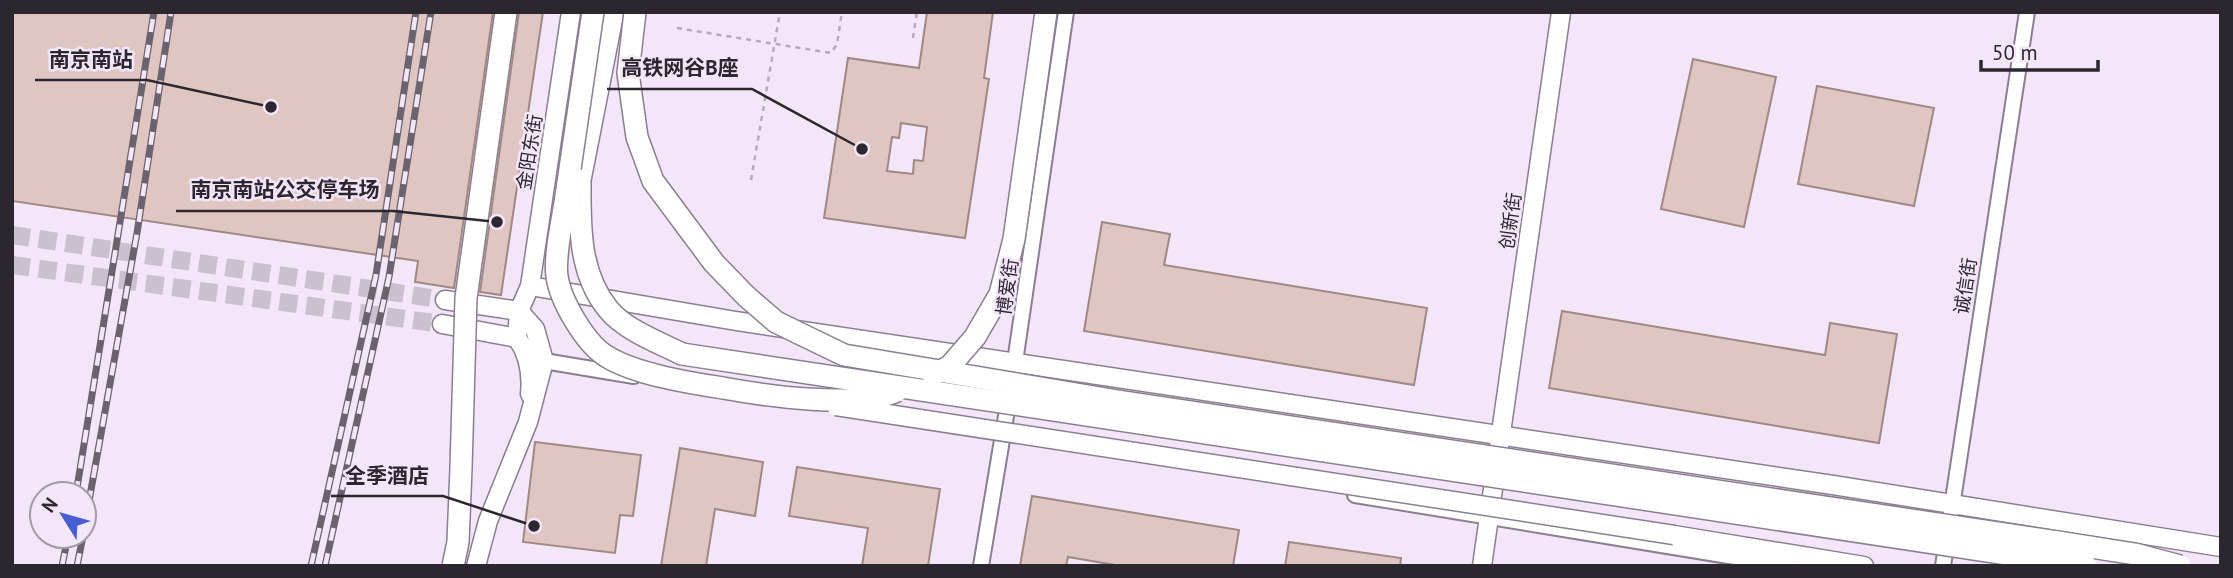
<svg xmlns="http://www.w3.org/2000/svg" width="2233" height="578" font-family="'PT Sans','Noto Sans SC',sans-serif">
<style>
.building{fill:#e0c6c3;stroke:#a08885;stroke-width:2;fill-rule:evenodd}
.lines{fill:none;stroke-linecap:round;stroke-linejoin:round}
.tertiary-tunnel{stroke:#cbc0d0;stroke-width:18;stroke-dasharray:18 9;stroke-linecap:butt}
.minor-casing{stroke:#8a7e8f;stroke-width:18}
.tertiary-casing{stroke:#8a7e8f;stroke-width:21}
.secondary-casing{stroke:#8a7e8f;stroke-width:24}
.path{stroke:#b4aab9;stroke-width:2.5;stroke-dasharray:5 5;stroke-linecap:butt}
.minor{stroke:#fff;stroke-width:14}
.tertiary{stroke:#fff;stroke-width:18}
.secondary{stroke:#fff;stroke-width:21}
.rail-casing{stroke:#6a636d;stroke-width:7}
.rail{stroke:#f3e6f9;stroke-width:4.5;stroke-dasharray:13;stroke-linecap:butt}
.tertiary-bridge-casing{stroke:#8a7e8f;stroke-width:21;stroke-linecap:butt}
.secondary-bridge-casing{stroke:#8a7e8f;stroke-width:24;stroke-linecap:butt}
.tertiary-bridge{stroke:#fff;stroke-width:18}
.secondary-bridge{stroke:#fff;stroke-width:21}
.labels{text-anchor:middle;stroke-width:5;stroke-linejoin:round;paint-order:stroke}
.street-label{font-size:19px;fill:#2c272e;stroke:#f3e6f9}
.leader{fill:none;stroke:#2c272e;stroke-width:2.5}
.callout-dot{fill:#2c272e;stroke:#f3e6f9;stroke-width:2.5}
.callout-label{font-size:21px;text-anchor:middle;font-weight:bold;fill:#2c272e;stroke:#f3e6f9;stroke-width:5;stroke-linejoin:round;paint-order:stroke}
</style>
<rect width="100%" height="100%" fill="#f3e6f9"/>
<g class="building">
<path d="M12,12h481l-39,276 -39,-6 3,-21 -406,-60z"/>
<path d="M519,12h24l-42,283 -21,-3z"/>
<path d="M927,12h66l-9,66 5,1 -24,159 -141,-20 24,-160 71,10zM901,123l26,4 -4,34 -9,-1 -1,14 -26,-3 5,-34 7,1z"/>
<path d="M1693,59l83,18 -32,150 -83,-18z"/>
<path d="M1817,86l117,22 -20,98 -116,-22z"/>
<path d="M1102,222l68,12 -6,31 263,43 -13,77 -330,-54z"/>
<path d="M1562,311l263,44 5,-32 67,11 -18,109 -330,-55z"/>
<path d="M535,442l106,13 -8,61 -13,-1 -5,38 -92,-11z"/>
<path d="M680,448l83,14 -8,54 -40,-7 -9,57h-45z"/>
<path d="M797,467l143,22 -12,77h-66l6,-38 -79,-12z"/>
<path d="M1032,496l207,34 -6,36h-112l-53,-9 -2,9h-46z"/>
<path d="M1289,542l112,16 -1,8h-115z"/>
</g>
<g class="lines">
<g class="tertiary-tunnel">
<path d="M12,235l433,65"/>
<path d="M12,265l430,59"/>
</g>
<defs>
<g id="minor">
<path d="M537,363l7,-2 90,15"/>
<path d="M1355,495l434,71"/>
<path d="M981,566l34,-204 51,-350"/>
<path d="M1943,566l84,-554"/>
</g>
<g id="tertiary">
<path d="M530,286l206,35 1097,164 388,62"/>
<path d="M445,300l74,11 16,18 9,32 -16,61 -40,99 -12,45"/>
<path d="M442,324l75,14c12,17 15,36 13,56"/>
<path d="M517,338l2,-27 11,-25 41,-274"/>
<path d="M1674,535l190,31"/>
<path d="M1482,566l79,-554"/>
</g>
<path id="secondary" d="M580,180l33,-168"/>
</defs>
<use href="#minor" class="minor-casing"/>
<use href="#tertiary" class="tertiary-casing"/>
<use href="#secondary" class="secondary-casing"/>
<g class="path">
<path d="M677,28l154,25 6,-9 5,-32"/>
<path d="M913,38l4,-26"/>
<path d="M751,180l29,-168"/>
</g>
<use href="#minor" class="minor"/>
<use href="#tertiary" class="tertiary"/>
<use href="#secondary" class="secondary"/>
<defs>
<g id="rail">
<path d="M76,494l78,-482"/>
<path d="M84,529l53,-296 34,-221"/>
<path d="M62,566l6,-30"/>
<path d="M77,566l6,-30"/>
<path d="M311,566l65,-291 40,-263"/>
<path d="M325,566l64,-289 42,-265"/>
</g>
</defs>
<use href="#rail" class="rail-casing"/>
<use href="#rail" class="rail"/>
<defs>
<path id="tertiary-bridge" d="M836,406l838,129"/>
<g id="secondary-bridge">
<path d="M593,12c-9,62 -18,123 -27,184 -3,22 -12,59 -9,80 3,24 28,67 49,80 28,18 84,27 117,32 44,8 134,21 174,3"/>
<path d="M635,12l-7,61 9,64 16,44 61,82 32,33 30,26 68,33 274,46 940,141 77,12 45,12"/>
<path d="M580,180c0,44 -2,92 28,129 17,21 50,33 74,45l1404,212"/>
<path d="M933,375l17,-9 25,-29 25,-43 14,-55 32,-227"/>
<path d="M453,566l5,-24 3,-74 5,-170 40,-286"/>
</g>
</defs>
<use href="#tertiary-bridge" class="tertiary-bridge-casing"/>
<use href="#secondary-bridge" class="secondary-bridge-casing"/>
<use href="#tertiary-bridge" class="tertiary-bridge"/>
<use href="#secondary-bridge" class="secondary-bridge"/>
</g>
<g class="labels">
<g class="street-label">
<text transform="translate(529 152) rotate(-81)" y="7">金阳东街</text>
<text transform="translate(1510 221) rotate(-82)" y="7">创新街</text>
<text transform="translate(1965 286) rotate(-81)" y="7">诚信街</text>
<text transform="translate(1007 287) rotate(-82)" y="7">博爱街</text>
</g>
</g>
<path class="leader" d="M271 107L147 80H35M862 149L752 89H607M497 222L393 211H176M534 526L443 496H331"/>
<g class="callout-dot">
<circle cx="271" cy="107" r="7"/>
<circle cx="862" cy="149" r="7"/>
<circle cx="497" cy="222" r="7"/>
<circle cx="534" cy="526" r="7"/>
</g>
<g class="callout-label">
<text x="91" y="67">南京南站</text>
<text x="680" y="75">高铁网谷B座</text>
<text x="285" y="197">南京南站公交停车场</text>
<text x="387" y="483">全季酒店</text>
</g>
<rect width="2233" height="578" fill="none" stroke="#2c272e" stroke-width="28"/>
<g transform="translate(63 515) rotate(307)"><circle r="33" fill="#f3e6f9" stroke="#a39aa8" stroke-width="2"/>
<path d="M0-5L12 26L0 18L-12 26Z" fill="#465ed2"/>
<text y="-10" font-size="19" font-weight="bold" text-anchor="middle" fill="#2c272e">N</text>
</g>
<path d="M1981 60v10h117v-10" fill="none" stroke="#2c272e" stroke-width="3.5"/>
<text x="1992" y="60" font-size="21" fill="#2c272e" stroke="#f3e6f9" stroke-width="5" paint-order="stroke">50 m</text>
</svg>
